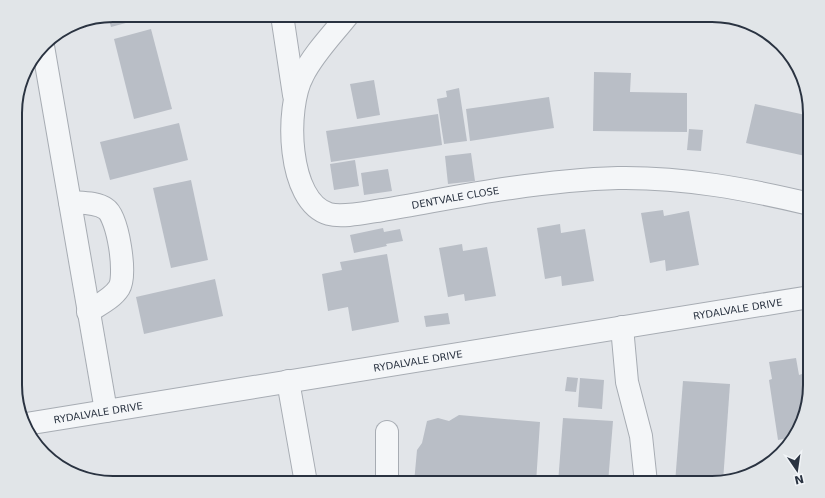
<svg xmlns="http://www.w3.org/2000/svg" width="825" height="498" font-family="'DejaVu Sans',sans-serif">
<style>
.building{fill:#b9bec6}
.lines{fill:none;stroke-linecap:round;stroke-linejoin:round}
.minor-casing{stroke:#a7acb3;stroke-width:24}
.minor{stroke:#f4f6f8;stroke-width:22}
.labels{text-anchor:middle;stroke-width:3;stroke-linejoin:round;paint-order:stroke}
.street-label{font-size:10px;fill:#2a3341;stroke:#f1f4f7}
.rim{fill:none;stroke:#2a3341;stroke-width:2}
</style>
<rect width="100%" height="100%" fill="#e2e5e9"/>
<g class="building">
<path d="M113,15h35v2l-37,10 -3,-11z"/>
<path d="M151,29l21,80 -38,10 -20,-80z"/>
<path d="M594,72l37,1 -1,19 57,1v39l-94,-1z"/>
<path d="M374,80l6,35 -23,4 -7,-35z"/>
<path d="M459,88l8,53 -23,3 -7,-45 10,-2 -1,-6z"/>
<path d="M549,97l5,31 -84,13 -4,-32z"/>
<path d="M755,104l55,12v41l-64,-14z"/>
<path d="M438,114l4,31 -111,17 -5,-31z"/>
<path d="M179,123l9,37 -78,20 -10,-38z"/>
<path d="M689,129l14,1 -2,21 -14,-1z"/>
<path d="M471,153l4,28 -27,3 -3,-28z"/>
<path d="M355,160l4,26 -25,4 -4,-26z"/>
<path d="M388,169l4,22 -28,4 -3,-22z"/>
<path d="M191,180l17,80 -37,8 -18,-80z"/>
<path d="M663,210l1,6 25,-5 10,54 -33,6 -1,-11 -15,3 -9,-50z"/>
<path d="M560,224l1,9 24,-4 9,52 -32,5 -1,-10 -16,3 -8,-51z"/>
<path d="M383,228l1,4 16,-3 3,12 -17,3 1,2 -33,7 -4,-18z"/>
<path d="M462,244l1,7 24,-4 9,49 -31,5 -1,-7 -16,3 -9,-49z"/>
<path d="M387,254l12,68 -47,9 -4,-24 -20,4 -6,-37 20,-4 -2,-8z"/>
<path d="M215,279l8,37 -79,18 -8,-37z"/>
<path d="M448,313l2,11 -24,3 -2,-11z"/>
<path d="M796,358l3,17 3,-1 4,29 -9,31 -3,3 -16,3 -9,-60 3,-1 -3,-17z"/>
<path d="M810,373v18l-2,7 -4,-24z"/>
<path d="M567,377l11,1 -2,14 -11,-1z"/>
<path d="M580,378l24,2 -2,29 -24,-2z"/>
<path d="M683,381l47,3 -7,97 -48,2z"/>
<path d="M459,415l81,7 -4,61h-122l3,-33 5,-7 5,-22 11,-3 11,3z"/>
<path d="M563,418l50,3 -5,62h-50z"/>
</g>
<g class="lines">
<defs>
<g id="minor">
<path d="M282,15l12,80"/>
<path id="s1" d="M348,15c-15,19 -34,38 -45,60 -18,32 -16,127 26,139 14,4 39,-2 54,-4 42,-7 85,-16 128,-22 35,-5 71,-9 107,-10 65,-1 129,11 192,26"/>
<path d="M43,46l63,365"/>
<path d="M70,202c11,1 27,0 36,7 12,8 21,66 13,79 -7,11 -21,17 -31,24"/>
<path d="M622,327l5,55 14,54 5,47"/>
<path d="M288,381l18,102"/>
<path id="s2" d="M26,424l784,-127"/>
<path d="M387,483v-51"/>
</g>
</defs>
<use href="#minor" class="minor-casing"/>
<use href="#minor" class="minor"/>
</g>
<g class="labels">
<g class="street-label">
<text dy="4" stroke="none"><textPath href="#s1" startOffset="357">DENTVALE CLOSE</textPath></text>
<text dy="4" stroke="none"><textPath href="#s2" startOffset="721">RYDALVALE DRIVE</textPath></text>
<text dy="4" stroke="none"><textPath href="#s2" startOffset="397">RYDALVALE DRIVE</textPath></text>
<text dy="4" stroke="none"><textPath href="#s2" startOffset="73">RYDALVALE DRIVE</textPath></text>
</g>
</g>
<path d="M0 0H825V498H0ZM113 22H712A91 91 0 0 1 803 113V385A91 91 0 0 1 712 476H113A91 91 0 0 1 22 385V113A91 91 0 0 1 113 22Z" fill="#e1e5e8" fill-rule="evenodd"/>
<path class="rim" d="M113 22H712A91 91 0 0 1 803 113V385A91 91 0 0 1 712 476H113A91 91 0 0 1 22 385V113A91 91 0 0 1 113 22Z"/>
<g transform="translate(797 470) rotate(167)" stroke="#f1f4f7" stroke-width="3" paint-order="stroke">
<path d="M0-3L7 15L0 10L-7 15Z" fill="#2a3341"/>
<text y="-6" font-size="11" font-weight="bold" text-anchor="middle" fill="#2a3341">N</text>
</g>
</svg>
